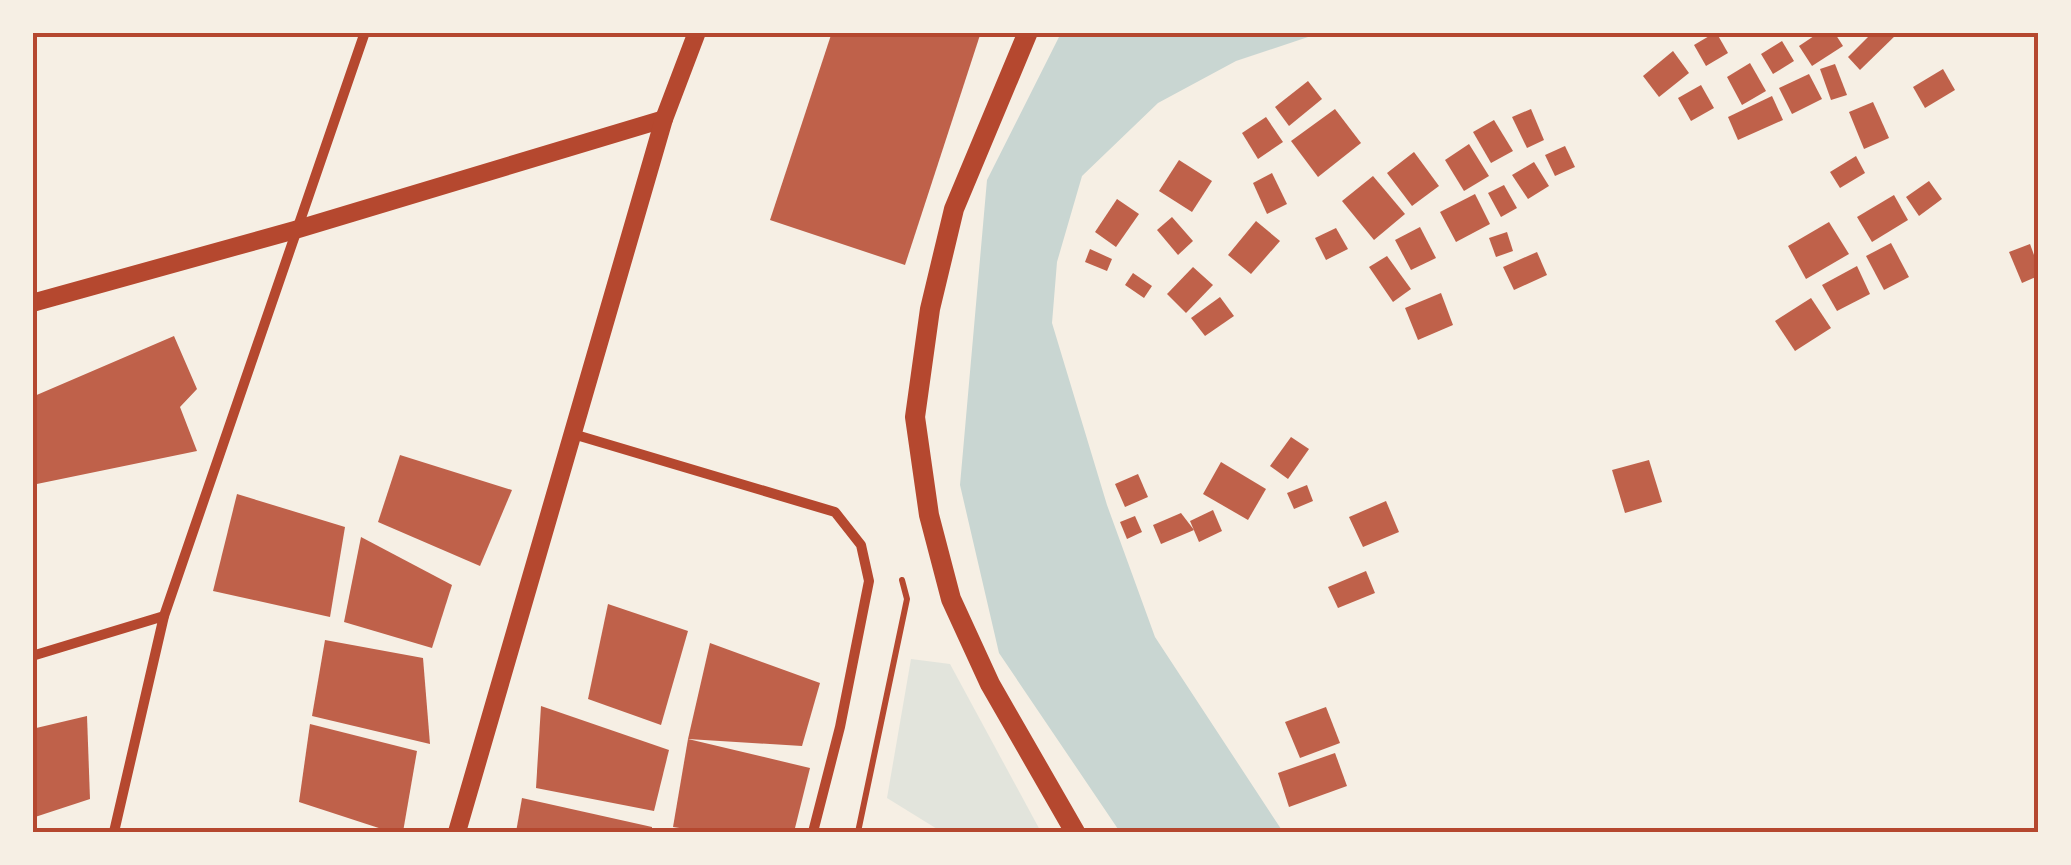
<svg xmlns="http://www.w3.org/2000/svg" width="2071" height="865" font-family="Jost,sans-serif">
<style>
.green{fill:#e2e4dc}
.water{fill:#c9d6d2}
.building{fill:#bf614a}
.lines{fill:none;stroke-linecap:round;stroke-linejoin:round}
.path{stroke:#b5482f;stroke-width:6}
.minor{stroke:#b5482f;stroke-width:10}
.tertiary{stroke:#b5482f;stroke-width:18}
.secondary{stroke:#b5482f;stroke-width:20}
.neatline{fill:none;stroke:#b5482f;stroke-width:4}
</style>
<rect width="100%" height="100%" fill="#f6efe4"/>
<path class="green" d="M911,659l39,5 91,168h-99l-55,-34z"/>
<path class="water" d="M1061,33h259l-84,28 -78,42 -76,73 -25,86 -5,61 55,182 48,132 128,195h-163l-121,-179 -39,-168 27,-305z"/>
<g class="building">
<path d="M832,32h149l-76,233 -135,-45z"/>
<path d="M1716,32l12,21 -22,13 -12,-21z"/>
<path d="M1820,32h14l9,14 -31,20 -13,-20z"/>
<path d="M1873,32h26l-39,38 -12,-13z"/>
<path d="M1782,41l12,20 -21,13 -12,-20z"/>
<path d="M1673,51l16,22 -30,24 -16,-21z"/>
<path d="M1750,63l16,28 -24,14 -15,-28z"/>
<path d="M1835,64l12,31 -16,5 -11,-31z"/>
<path d="M1943,69l12,21 -30,18 -12,-21z"/>
<path d="M1809,74l13,25 -30,15 -13,-26z"/>
<path d="M1308,81l14,18 -33,27 -14,-19z"/>
<path d="M1701,85l13,23 -23,13 -13,-23z"/>
<path d="M1772,96l11,24 -45,20 -10,-23z"/>
<path d="M1873,102l16,36 -25,11 -15,-37z"/>
<path d="M1335,109l26,34 -43,34 -27,-36z"/>
<path d="M1531,109l13,31 -17,8 -15,-31z"/>
<path d="M1266,117l17,25 -25,17 -16,-26z"/>
<path d="M1494,120l19,31 -22,12 -18,-31z"/>
<path d="M1469,144l20,32 -25,15 -19,-31z"/>
<path d="M1565,146l10,21 -20,9 -10,-21z"/>
<path d="M1414,152l25,34 -27,20 -25,-33z"/>
<path d="M1856,156l9,17 -25,15 -10,-16z"/>
<path d="M1179,160l33,21 -20,31 -33,-21z"/>
<path d="M1534,162l15,24 -21,13 -16,-24z"/>
<path d="M1272,173l15,31 -20,10 -14,-31z"/>
<path d="M1373,176l32,38 -31,26 -32,-39z"/>
<path d="M1929,181l13,18 -23,17 -13,-19z"/>
<path d="M1504,185l13,23 -16,9 -13,-24z"/>
<path d="M1475,194l15,30 -34,18 -16,-30z"/>
<path d="M1894,195l14,25 -36,22 -15,-25z"/>
<path d="M1117,199l22,15 -23,33 -21,-15z"/>
<path d="M1172,217l21,24 -15,14 -21,-25z"/>
<path d="M1256,221l24,20 -29,33 -23,-19z"/>
<path d="M1829,222l20,32 -43,25 -18,-33z"/>
<path d="M1420,227l16,31 -25,12 -16,-30z"/>
<path d="M1336,228l12,21 -22,11 -11,-22z"/>
<path d="M1507,232l6,19 -17,6 -7,-19z"/>
<path d="M1891,243l18,34 -25,13 -18,-34z"/>
<path d="M2030,244l8,22v10l-16,7 -13,-31z"/>
<path d="M1090,249l22,10 -5,12 -22,-9z"/>
<path d="M1537,252l10,23 -33,15 -11,-23z"/>
<path d="M1387,256l24,33 -18,13 -24,-35z"/>
<path d="M1857,266l13,28 -33,17 -15,-26z"/>
<path d="M1193,267l20,18 -27,28 -19,-19z"/>
<path d="M1133,273l19,13 -8,12 -19,-13z"/>
<path d="M1441,293l12,32 -35,15 -13,-32z"/>
<path d="M1220,297l14,19 -29,20 -14,-18z"/>
<path d="M1811,298l20,30 -36,23 -20,-30z"/>
<path d="M174,336l23,53 -17,18 17,44 -165,34v-88z"/>
<path d="M1291,437l18,12 -21,30 -18,-13z"/>
<path d="M400,455l112,35 -32,76 -102,-44z"/>
<path d="M1649,460l13,42 -37,11 -13,-43z"/>
<path d="M1221,462l45,27 -18,31 -45,-26z"/>
<path d="M1138,474l10,23 -23,10 -10,-23z"/>
<path d="M1307,485l6,16 -19,8 -7,-16z"/>
<path d="M237,494l108,33 -15,90 -117,-26z"/>
<path d="M1386,501l13,31 -36,15 -14,-30z"/>
<path d="M1213,510l9,21 -23,11 -9,-21z"/>
<path d="M1181,513l13,17 -33,14 -8,-19z"/>
<path d="M1135,516l7,16 -15,7 -7,-17z"/>
<path d="M361,537l91,48 -20,63 -88,-26z"/>
<path d="M1366,571l9,22 -37,15 -10,-21z"/>
<path d="M608,604l80,27 -27,94 -73,-26z"/>
<path d="M325,640l98,18 7,86 -118,-28z"/>
<path d="M710,643l110,40 -18,63 -114,-7z"/>
<path d="M541,706l128,44 -15,61 -118,-23z"/>
<path d="M1326,707l14,36 -40,15 -15,-36z"/>
<path d="M87,716l3,83 -58,19v-89z"/>
<path d="M310,724l107,27 -14,81h-12l-92,-30z"/>
<path d="M688,739l122,29 -16,64h-89l-32,-5z"/>
<path d="M1335,753l12,33 -58,21 -11,-34z"/>
<path d="M522,798l130,29v5h-136z"/>
</g>
<g class="lines">
<path class="path" d="M858,832l49,-233 -5,-19"/>
<g class="minor">
<path d="M573,434l262,78 26,33 8,36 -29,146 -27,105"/>
<path d="M32,656l132,-40"/>
<path d="M114,832l50,-216 201,-584"/>
</g>
<g class="tertiary">
<path d="M32,303l263,-73 369,-111"/>
<path d="M457,832l207,-713 33,-87"/>
</g>
<path class="secondary" d="M1028,32l-74,177 -24,100 -15,108 14,98 22,84 39,85 85,148"/>
</g>
<rect width="2071" height="865" fill="none" stroke="#f6efe4" stroke-width="70"/>
<rect x="35" y="35" width="2001" height="795" class="neatline"/>
</svg>
